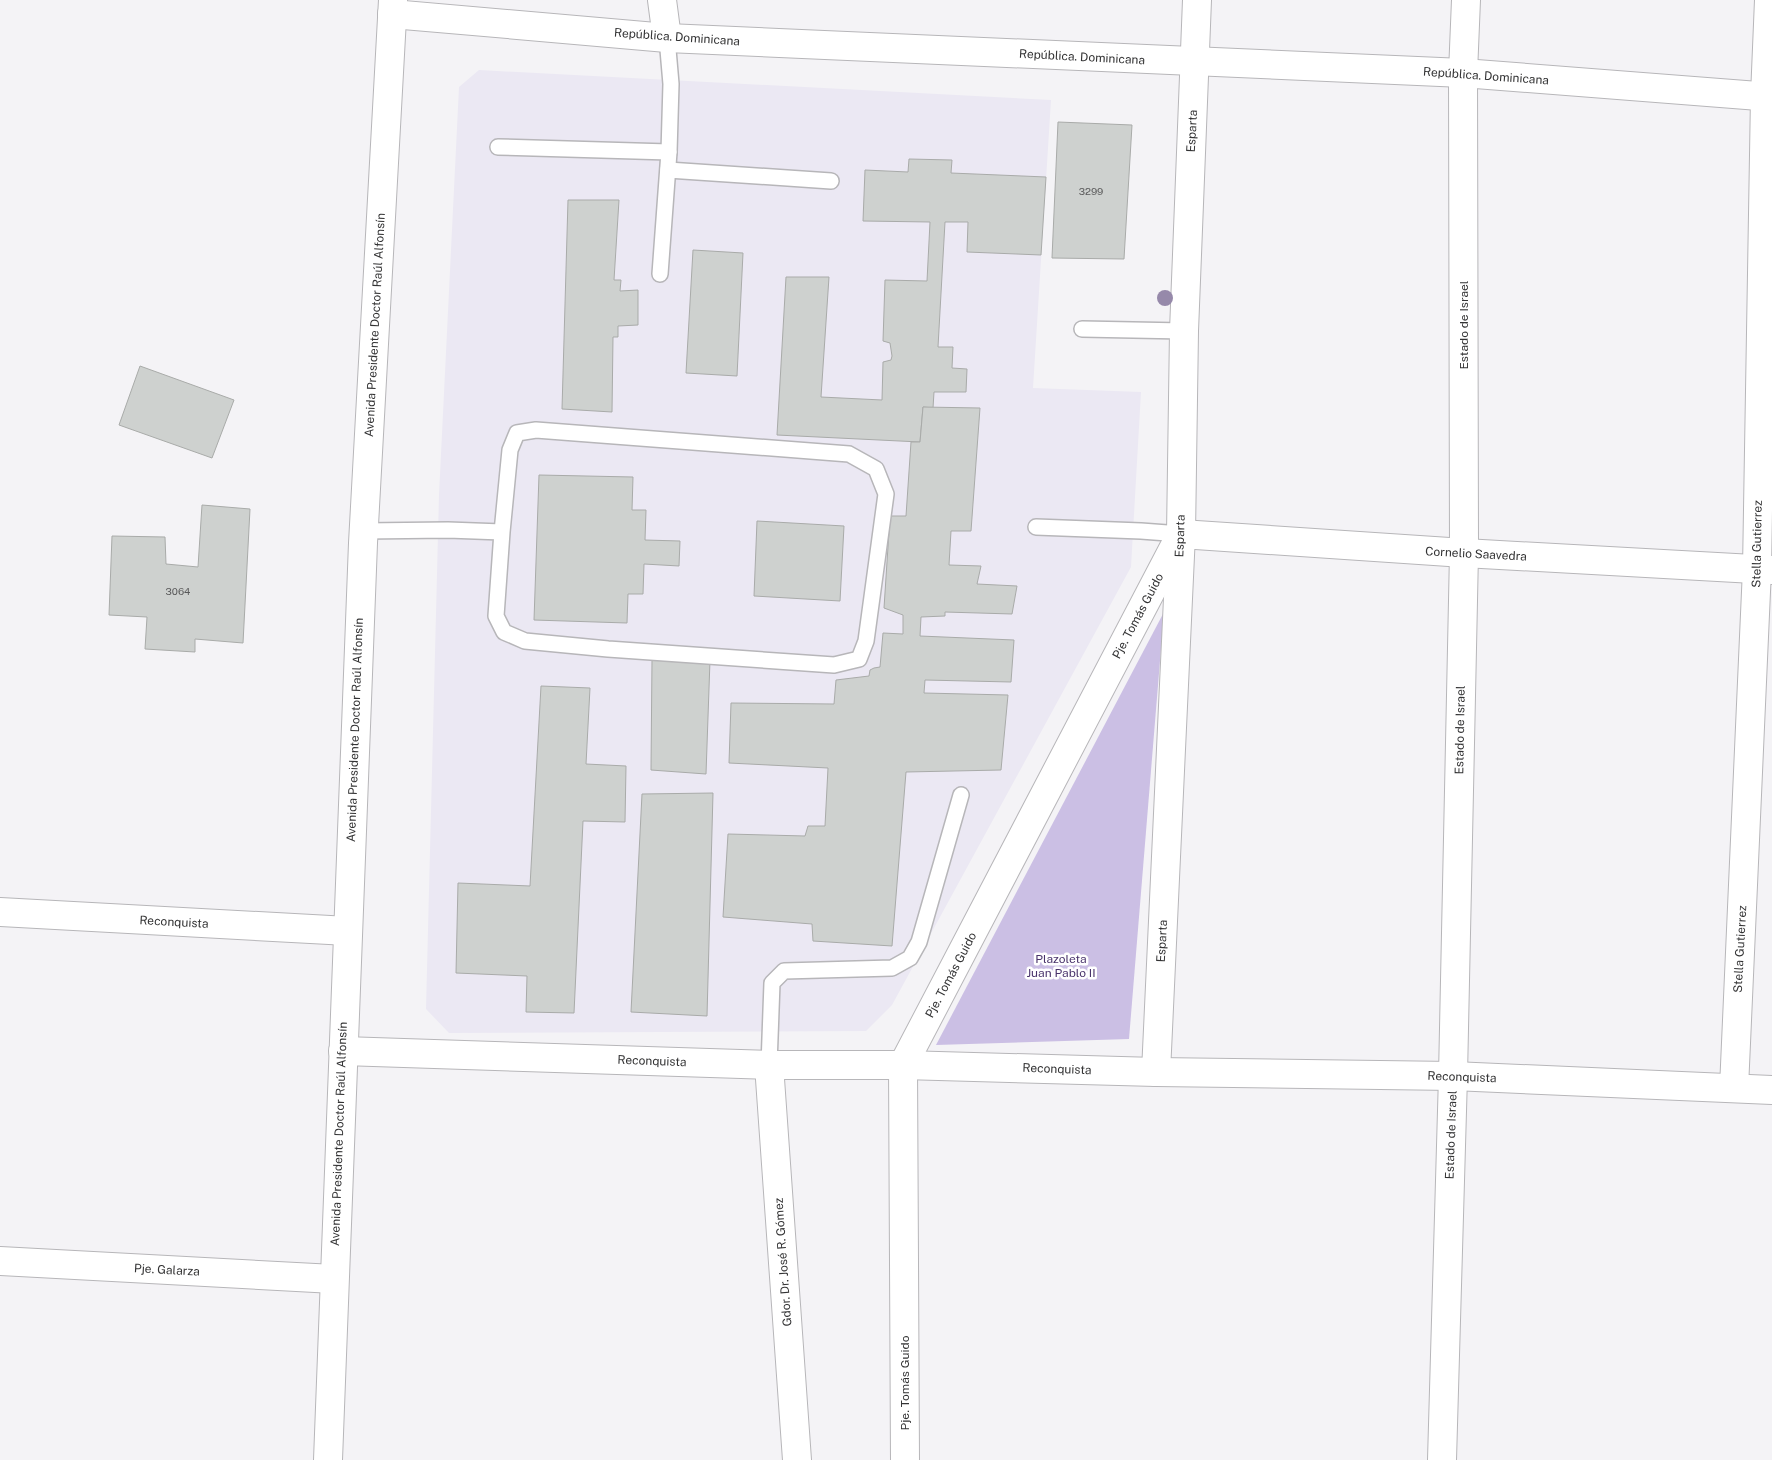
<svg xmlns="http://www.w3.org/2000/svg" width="1772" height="1460" font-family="'Public Sans',sans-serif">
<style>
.built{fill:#ebe8f3}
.green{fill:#cbbfe4}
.building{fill:#ced1cf;stroke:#a9aba9}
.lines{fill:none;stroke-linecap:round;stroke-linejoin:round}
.service-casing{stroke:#b7b6b9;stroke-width:18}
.minor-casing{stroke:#b7b6b9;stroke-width:30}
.secondary-casing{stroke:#b7b6b9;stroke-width:30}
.service{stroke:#fff;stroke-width:15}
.minor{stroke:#fff;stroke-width:28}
.secondary{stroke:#fff;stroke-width:28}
.tree{fill:#9689aa}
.labels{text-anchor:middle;stroke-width:5;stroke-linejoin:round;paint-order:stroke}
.number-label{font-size:10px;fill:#5a5a5b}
.street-label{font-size:12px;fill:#333334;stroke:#fff}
.park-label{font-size:12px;fill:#49336b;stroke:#fff}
</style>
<rect width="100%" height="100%" fill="#f4f3f6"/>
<path class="built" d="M479,70l572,30 -18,288 108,4 -10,175 -239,438 -26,26 -417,2 -23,-24 13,-514 20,-408z"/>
<path class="green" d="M1164,612l-35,427 -193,6z"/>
<g class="building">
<path d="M1058,122l74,3 -8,134 -72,-1z"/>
<path d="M909,159l43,1 -1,13 95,4 -5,78 -74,-3 1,-30h-23l-7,125h15l-1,21 15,1 -1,23h-32l-1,16 -10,-1 -3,35 -143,-7 9,-158h43l-8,120 61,3 1,-38 8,-2 1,-4 -2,-13 -7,-2 2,-61 42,1 3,-59 -67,-1 2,-51 43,2z"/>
<path d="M568,200h51l-5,80h7l-1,11 18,-1v35l-20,1v11h-5l-1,75 -50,-3z"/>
<path d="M693,250l50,3 -6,123 -51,-3z"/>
<path d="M140,366l94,34 -22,58 -93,-33z"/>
<path d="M923,407l57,1 -9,123h-20l-2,34 32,1 -4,18 40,2 -5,28 -67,-2v4l-24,1 -1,19 94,4 -3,42 -86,-2 -1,13 84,2 -7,75 -95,2 -14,174 -79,-5 -1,-17 -89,-7 5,-83 77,2 3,-10h17l3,-58 -99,-5 2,-60 103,1 2,-24 33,-4 1,-6 4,-2 6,-1 3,-34 20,1v-19l-19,-7 6,-92h16l5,-74h9z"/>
<path d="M539,475l94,2 -1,33h14l-1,30 35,1 -1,25 -35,-2 -1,30h-15l-1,29 -93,-3z"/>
<path d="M202,505l48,4 -7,134 -48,-4v13l-50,-3 2,-32 -38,-2 3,-79 53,1 1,27 32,3z"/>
<path d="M757,521l87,5 -4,75 -86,-5z"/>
<path d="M652,660h58l-4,114 -55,-4z"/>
<path d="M541,686l49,2 -4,76 40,2 -1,56 -42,-1 -9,192 -48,-1 1,-36 -71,-3 2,-90 72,3z"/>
<path d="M713,793l-6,223 -76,-4 11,-218z"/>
</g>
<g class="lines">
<defs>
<g id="service">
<path d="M498,147l171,5"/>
<path d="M668,170l163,11"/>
<path d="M660,274l9,-122 2,-68 -4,-46"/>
<path d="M1082,329l102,2"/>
<path d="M1036,527l105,4 40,3"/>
<path d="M364,531l84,-1 54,2 -6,84 8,16 21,9 83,8 226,16 25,-6 7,-18 20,-147 -10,-25 -27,-15 -313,-24 -19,3 -7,17 -8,82"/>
<path d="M769,1065l3,-82 12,-12 108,-3 18,-10 9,-16 42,-147"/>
</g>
<g id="minor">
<path d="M662,0l5,38"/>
<path d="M392,14l275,24 796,35 309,24"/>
<path d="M0,912l348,19"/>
<path d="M343,1051l426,14h134l253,7 297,4 319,14"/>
<path d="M769,1065l28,395"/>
<path d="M1156,1072l25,-538 3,-203 13,-331"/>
<path d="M1734,1088l23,-519 8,-473 4,-96"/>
<path d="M0,1261l334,18"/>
<path d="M905,1460l-2,-395 278,-531 283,19 308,17"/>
<path d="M1442,1460l11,-384 11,-523 -1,-480 3,-73"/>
</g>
<path id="secondary" d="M328,1460l35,-917 30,-543"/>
</defs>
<use href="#service" class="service-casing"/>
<use href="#minor" class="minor-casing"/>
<use href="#secondary" class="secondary-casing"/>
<use href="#service" class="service"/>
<use href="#minor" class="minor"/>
<use href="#secondary" class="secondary"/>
</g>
<circle class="tree" cx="1165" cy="298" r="8"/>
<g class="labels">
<g class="number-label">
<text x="1091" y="195">3299</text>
<text x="178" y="595">3064</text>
</g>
<g class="street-label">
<text transform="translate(677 37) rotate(4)" y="4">República. Dominicana</text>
<text transform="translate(1082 57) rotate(3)" y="4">República. Dominicana</text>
<text transform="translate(1486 76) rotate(4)" y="4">República. Dominicana</text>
<text transform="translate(1192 131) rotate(-87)" y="4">Esparta</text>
<text transform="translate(375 325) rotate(-87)" y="4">Avenida Presidente Doctor Raúl Alfonsín</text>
<text transform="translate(1464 325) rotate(-90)" y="4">Estado de Israel</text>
<text transform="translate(1180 536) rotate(-88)" y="4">Esparta</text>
<text transform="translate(1757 544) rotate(-89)" y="4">Stella Gutierrez</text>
<text transform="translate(1476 554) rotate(3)" y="4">Cornelio Saavedra</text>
<text transform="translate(1138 616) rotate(-62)" y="4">Pje. Tomás Guido</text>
<text transform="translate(355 730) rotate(-88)" y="4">Avenida Presidente Doctor Raúl Alfonsín</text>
<text transform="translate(1460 730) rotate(-89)" y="4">Estado de Israel</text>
<text transform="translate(174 922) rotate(3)" y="4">Reconquista</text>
<text transform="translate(1162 941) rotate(-87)" y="4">Esparta</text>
<text transform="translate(1740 949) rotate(-87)" y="4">Stella Gutierrez</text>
<text transform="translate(951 975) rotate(-62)" y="4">Pje. Tomás Guido</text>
<text transform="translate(652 1061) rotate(2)" y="4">Reconquista</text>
<text transform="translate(1057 1069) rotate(2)" y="4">Reconquista</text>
<text transform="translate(1462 1077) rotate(2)" y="4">Reconquista</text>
<text transform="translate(339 1134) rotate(-88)" y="4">Avenida Presidente Doctor Raúl Alfonsín</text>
<text transform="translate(1451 1135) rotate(-88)" y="4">Estado de Israel</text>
<text transform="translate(783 1262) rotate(-94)" y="4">Gdor. Dr. José R. Gómez</text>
<text transform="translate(167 1270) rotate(3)" y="4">Pje. Galarza</text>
<text transform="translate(905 1383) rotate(-90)" y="4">Pje. Tomás Guido</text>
</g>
<g class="park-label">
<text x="1061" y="963">Plazoleta<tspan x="1061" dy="14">Juan Pablo II</tspan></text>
</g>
</g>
</svg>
